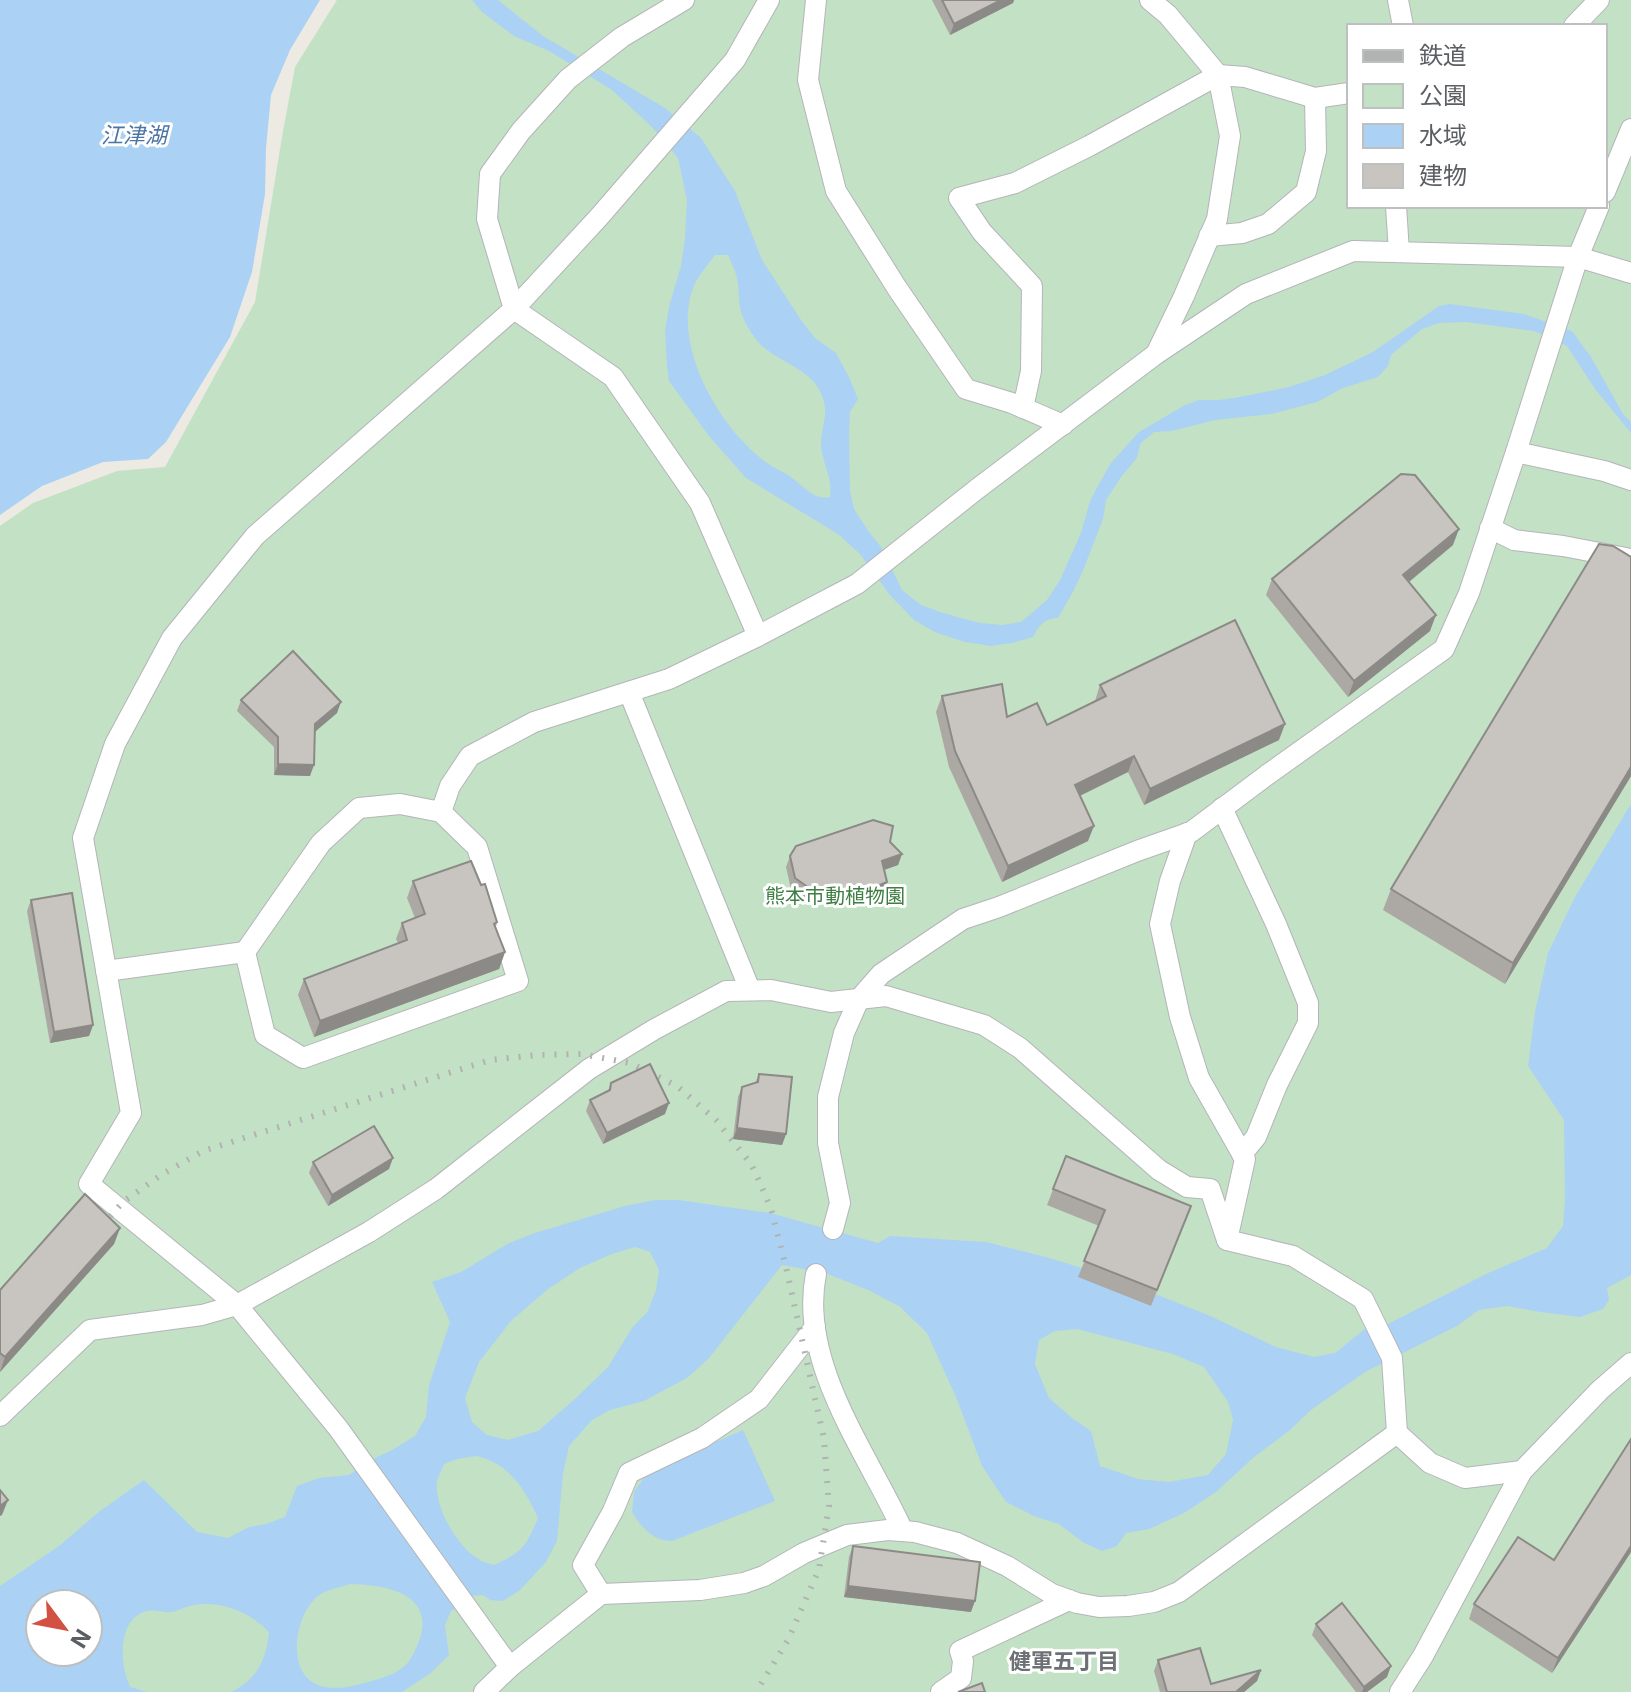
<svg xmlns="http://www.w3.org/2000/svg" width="1631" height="1692" font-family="Inter,'Noto Sans JP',sans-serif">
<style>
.green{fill:#c3e1c4;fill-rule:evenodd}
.water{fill:#abd2f4;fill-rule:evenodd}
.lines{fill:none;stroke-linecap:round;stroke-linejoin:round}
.service-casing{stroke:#b4b5b9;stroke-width:22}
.service{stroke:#fff;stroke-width:20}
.rail{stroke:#b1b2b2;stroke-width:6;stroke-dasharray:2 10;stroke-linecap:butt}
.wall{fill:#aca9a5}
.shaded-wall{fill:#8c8a86}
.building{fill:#c8c5c0;stroke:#8c8a86;stroke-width:2}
.labels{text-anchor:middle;stroke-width:6;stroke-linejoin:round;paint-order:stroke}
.park-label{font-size:20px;fill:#3f7e43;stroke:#fff}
.water-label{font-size:22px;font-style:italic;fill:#4c74a4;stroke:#fff}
.neighbourhood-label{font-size:22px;font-weight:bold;fill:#6d7074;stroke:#fff}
</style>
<rect width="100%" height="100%" fill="#eceae3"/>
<path class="green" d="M337,0h1294v1692h-1631v-1166l33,-23 84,-32 48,-4 90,-165 28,-171 12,-64zM1349,26h256v180h-256zM40,1604h48v48h-48z"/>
<g class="water">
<path d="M0,0h320l-30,50 -19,45 -5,53 -1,46 -13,78 -22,65 -64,105 -18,17 -45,3 -61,24 -42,29z"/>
<path d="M472,0h26l45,36 122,72 36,30 34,53 27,69 39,60 14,18 21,15 13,24 9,22 -8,13 -1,21 1,58 4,18 15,23 12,15 21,43 19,15 22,8 37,10 22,2 19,-3 26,-22 13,-20 21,-47 9,-32 10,-19 11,-19 28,-31 46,-27 14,-5h20l21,-3 49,-10 36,-12 48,-23 66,-46 11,-2 74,10 48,17 19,26 32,57 8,8v11l-36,-44 -28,-43 -33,-15 -68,-9 -27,1 -17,6 -31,26 -3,11 -10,11 -35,11 -26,14 -46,12 -56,6 -43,11 -18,1 -14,12 -3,14 -16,19 -15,23 -3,19 -19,49 -10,22 -16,28c-14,1 -18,6 -25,19l-21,6 -21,3 -26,-4 -30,-10 -21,-12 -24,-25 -30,-41 -22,-20 -92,-56 -37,-42 -40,-55 -2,-15 -2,-36 5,-27 11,-37 4,-28 2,-38 -9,-42 -26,-31 -40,-37 -63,-39 -35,-15 -32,-24zM715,255h13c3,7 7,15 9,23 3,14 0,28 7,42 4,8 11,19 17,25 23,21 59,25 64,62 1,13 -4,24 -4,36 0,19 12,33 9,54 -17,4 -28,-13 -42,-22 -6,-4 -14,-7 -21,-12 -46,-33 -94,-114 -75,-172 4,-13 15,-25 23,-36z"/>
<path d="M1631,804v471l-24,13 2,12 -6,9 -23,8 -40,-5 -33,-6 -28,4 -22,16 -92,46 -54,38 -21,20 -37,28 -37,34 -32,21 -35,16 -23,4 -9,13 -15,5 -18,-8 -25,-19 -25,-8 -28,-14 -24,-36 -26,-69 -29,-64 -28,-27 -31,-16 -43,-17 -43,-8 -73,93 -22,20 -43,23 -34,9 -18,10 -23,26 -6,28 -6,67 -11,21 -26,28 -17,11 -13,-1 -7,-5 -11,1 -21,15 -6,14 4,30 -18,18 -29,19h-171c26,-12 35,-32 38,-60 -19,-20 -51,-33 -79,-26 -6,1 -12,5 -18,6 -8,1 -17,-3 -25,-1 -31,8 -27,54 -17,76l17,5h-147v-106l59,-40 41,-35 44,-31 53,52 31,6 21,-11 17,-3 19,-7 12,-31 22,-8 30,-3 24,-16 19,-9 23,-14 11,-19 3,-32 21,-63 -18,-40 29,-10 48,-29 26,-10 90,-27 30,-6h23l92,13 108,30 12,-7 96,6 60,15 69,21 93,37 68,32 38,10 21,-4 31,-25 16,-1 106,-54 59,-25 16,-22 2,-27 -1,-79 -36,-54 7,-54 13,-59 27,-56zM635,1247l15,5 9,18 -3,20 -8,21 -16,17 -24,39 -32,31 -38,33 -30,9 -21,-5 -15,-13 -7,-24 14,-36 32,-41 37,-32 32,-21 32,-14zM1077,1329l96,25 31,13 24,35 5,18 -7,34 -18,21 -39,7 -31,-3 -38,-13 -9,-35 -19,-13 -23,-20 -14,-34 4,-24 16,-9zM476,1456c33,7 49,33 62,62 -12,28 -15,34 -44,47 -6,-2 -12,-3 -17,-7 -20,-12 -43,-52 -40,-76 1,-6 5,-12 7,-18l13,-5zM350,1584c50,1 94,17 61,74 -7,13 -23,18 -36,22 -18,5 -35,11 -54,6 -37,-10 -27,-75 0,-92 8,-5 21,-7 29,-10zM40,1604h48v48h-48z"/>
<path d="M743,1430l32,71 -103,40c-19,0 -31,-14 -40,-29l2,-20 14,-20z"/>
</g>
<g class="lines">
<defs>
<g id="service">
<path d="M684,0l-62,37 -54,42 -47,52 -31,43 -3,45 27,90 99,68 87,126 58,133"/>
<path d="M816,0l-8,80 28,111 61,97 69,101 46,14 51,22"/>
<path d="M1150,0l18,15 50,60 12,61 -13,83 -33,77 -28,58"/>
<path d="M1398,0l5,26"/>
<path d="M1574,26l25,-26"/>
<path d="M1605,192l26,-63"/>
<path d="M1396,206l3,46"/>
<path d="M1209,236l33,-3 26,-9 38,-32 10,-41 -1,-53"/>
<path d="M1023,408l8,-37 1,-85 -50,-54 -23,-34 56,-15 74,-37 129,-71 27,2 70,21 34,-5"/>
<path d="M1516,452l88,19 27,9"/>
<path d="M1490,528l24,12 49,6 63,12 5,2"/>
<path d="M629,692l121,298"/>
<path d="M400,804l41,8 36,35 41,134 -215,77 -38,-23 -20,-83 76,-109 38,-35z"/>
<path d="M1222,808l54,116 32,79v20l-31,62 -21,52 -14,17"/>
<path d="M441,812l9,-26 20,-30 64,-34 135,-43 89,-43 99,-52 120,-95 179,-135 90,-60 107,-43 225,6 53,16"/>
<path d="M1187,833l-17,48 -10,43 20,93 19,61 46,81 -18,81 66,16 70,43 29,59 5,75 33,30 35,15 57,-7"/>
<path d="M106,971l139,-19"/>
<path d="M833,1229l7,-26 -12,-60v-46l16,-64 15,-34 22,-25 82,-55 36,-12 138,-56 54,-19 76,-57 177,-126 25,-56 47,-141 62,-195 21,-51"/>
<path d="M816,1274c-18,89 52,180 87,257"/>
<path d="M0,1416l90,-86 112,-15 35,-10 132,-73 67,-43 153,-120 66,-40 71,-38 45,-1 60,12 55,-6 98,29 36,23 139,122 28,17 23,2 17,51"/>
<path d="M601,1594l-18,-29 30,-54 16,-38 73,-35 57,-39 56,-72"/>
<path d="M510,1667l-172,-239 -101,-123 -148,-121 42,-71 -48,-275 32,-94 57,-106 83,-102 259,-227 85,-92 136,-157 34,-60"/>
<path d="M484,1692l26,-25 91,-73 99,-4 44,-7 20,-7 40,-23 43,-18 41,-5 27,2 42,11 50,23 45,28 25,9 22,4 29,-1 26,-4 25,-10 218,-159"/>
<path d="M941,1692l20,-14 2,-17 -3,-10 109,-51"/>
<path d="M1400,1692l23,-36 99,-185 78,-81 31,-27"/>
</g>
</defs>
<use href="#service" class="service-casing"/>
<use href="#service" class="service"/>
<path class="rail" d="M94,1234l29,-32 38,-27 42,-24 287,-91 47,-5 44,-1 49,9 47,23 39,34 35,44 10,21 10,24 15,58 38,172 5,67 -10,63 -31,71 -32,52"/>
</g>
<g class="wall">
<path d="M932,0h82l-1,3 -63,32z"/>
<path d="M1453,545l-44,37 21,49 -82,66 -82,-102 6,-16z"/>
<path d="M1631,557v219l-126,208 -122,-74 8,-21z"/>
<path d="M1100,685l179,55 -135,65 -16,-33 -48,24 8,45 -86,41 -53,-115 -13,-55 6,-16 65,21 40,8 48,-24z"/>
<path d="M241,700l96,13 -22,19 -5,44 -36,-1v-28l-37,-36z"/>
<path d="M902,854l-4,11 -14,5 -1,23 -20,8 -58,-2 -14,-10 -5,-22 4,-11z"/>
<path d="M413,881l68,4 16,37 -1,5 9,25 -6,17 -185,68 -16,-42 6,-16 94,-36 -2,-4 6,-16 13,-5 -8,-20z"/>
<path d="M31,900l62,125 -4,11 -39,7 -23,-132z"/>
<path d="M759,1074l27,60 -4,11 -49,-6 5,-42 4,-10 13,-4z"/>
<path d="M611,1083l54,31 -62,30 -17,-33 4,-11 18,-9z"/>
<path d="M1066,1156l125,50 -40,100 -73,-29 21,-51 -52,-21z"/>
<path d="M313,1162l76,7 -61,37 -19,-33z"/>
<path d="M120,1228l-6,16 -114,128v-82z"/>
<path d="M853,1546l118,66 -127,-15 5,-40z"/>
<path d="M1631,1552l-79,121 -83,-54 5,-15 80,-44z"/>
<path d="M1316,1624l71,53 -20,15h-11l-44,-57z"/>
<path d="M1158,1660l53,24 50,-14 -4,11 -13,11h-84l-6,-21z"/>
</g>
<g class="shaded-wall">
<path d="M1001,0h13l-1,3 -63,32 4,-11z"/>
<path d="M1459,529l-6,16 -55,46 5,-16z"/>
<path d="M1436,615l-6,16 -82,66 6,-16z"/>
<path d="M341,702l-4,11 -26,22 4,-11z"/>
<path d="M1285,724l-6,16 -135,65 6,-16z"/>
<path d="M1134,756l-6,16 -59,29 6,-16z"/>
<path d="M278,764l36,1 -4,11 -36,-1z"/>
<path d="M1631,767v9l-126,208 8,-21z"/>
<path d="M1094,826l-6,15 -86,41 6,-16z"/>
<path d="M902,854l-4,11 -20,7 4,-11z"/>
<path d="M887,882l-4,11 -20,8 -58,-2 4,-11z"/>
<path d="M505,952l-6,17 -185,68 6,-16z"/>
<path d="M93,1025l-4,11 -39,7 4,-11z"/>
<path d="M669,1103l-4,11 -62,30 4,-11z"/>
<path d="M737,1128l49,6 -4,11 -49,-6z"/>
<path d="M393,1158l-4,11 -61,37 4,-11z"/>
<path d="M120,1228l-6,16 -114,128 5,-15z"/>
<path d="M8,1500l-6,15 -2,1v-10z"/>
<path d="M1631,1546v6l-79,121 6,-15z"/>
<path d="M848,1586l127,15 -4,11 -127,-15z"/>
<path d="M1391,1666l-4,11 -20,15h-5l2,-5z"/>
<path d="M1261,1670l-4,11 -13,11h-8z"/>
</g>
<g class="building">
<path d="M942,0h59l-47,24z"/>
<path d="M1401,474l14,1 44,54 -56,46 33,40 -82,66 -82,-102z"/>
<path d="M1599,544l14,2 18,11v210l-118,196 -122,-74z"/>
<path d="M1235,620l50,104 -135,65 -16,-33 -59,29 19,41 -86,40 -53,-115 -13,-55 60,-12 5,33 30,-14 10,22 59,-29 -6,-11z"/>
<path d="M293,651l48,51 -26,22 -1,41 -36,-1v-27l-37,-37z"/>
<path d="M873,820l20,6 -3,16 12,12 -20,7 5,21 -20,8 -58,-2 -14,-10 -5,-22 6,-10z"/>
<path d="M471,861l10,24 4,-1 12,38 -3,2 11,28 -185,69 -16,-42 103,-39 -5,-17 23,-9 -12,-33z"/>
<path d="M72,893l21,132 -39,7 -23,-132z"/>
<path d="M650,1064l19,39 -62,30 -17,-33 20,-10 1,-7z"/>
<path d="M759,1074l33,3 -6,57 -49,-6 5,-41 16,-5z"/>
<path d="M374,1126l19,32 -61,37 -19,-33z"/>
<path d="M1066,1156l125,50 -34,84 -73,-29 21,-51 -52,-21z"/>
<path d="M85,1194l35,34 -115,129 -5,-4v-63z"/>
<path d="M1631,1439v107l-73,112 -84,-54 44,-67 36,23z"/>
<path d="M0,1490l8,10 -8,6z"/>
<path d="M853,1546l127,16 -5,39 -127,-15z"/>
<path d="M1342,1603l49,63 -27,21 -48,-63z"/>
<path d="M1200,1648l11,36 50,-14 -25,22h-69l-9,-32z"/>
<path d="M982,1683l3,9h-27z"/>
</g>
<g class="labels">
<g class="park-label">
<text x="835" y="903">熊本市動植物園</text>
</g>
<g class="water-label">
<text x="134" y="143">江津湖</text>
</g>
<g class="neighbourhood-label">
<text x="1064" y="1669">健軍五丁目</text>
</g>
</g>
<rect x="1347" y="24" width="260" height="184" fill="#ffffff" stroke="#bdbfc0" stroke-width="2"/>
<rect x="1363" y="50" width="40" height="12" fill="#b1b2b2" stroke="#bdbfc0" stroke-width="2"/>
<text x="1419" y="64" font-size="24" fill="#5b5e62">鉄道</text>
<rect x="1363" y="84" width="40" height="24" fill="#c3e1c4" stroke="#bdbfc0" stroke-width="2"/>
<text x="1419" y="104" font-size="24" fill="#5b5e62">公園</text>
<rect x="1363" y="124" width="40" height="24" fill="#abd2f4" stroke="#bdbfc0" stroke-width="2"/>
<text x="1419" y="144" font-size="24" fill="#5b5e62">水域</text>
<rect x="1363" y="164" width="40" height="24" fill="#c8c5c0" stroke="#bdbfc0" stroke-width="2"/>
<text x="1419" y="184" font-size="24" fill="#5b5e62">建物</text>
<g transform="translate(64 1628) rotate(122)"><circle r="38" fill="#ffffff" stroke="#bdbfc0" stroke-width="2"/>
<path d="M0-6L14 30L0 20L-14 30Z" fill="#d35142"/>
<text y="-12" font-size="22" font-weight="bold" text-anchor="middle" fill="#5b5e62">N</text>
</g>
</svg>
